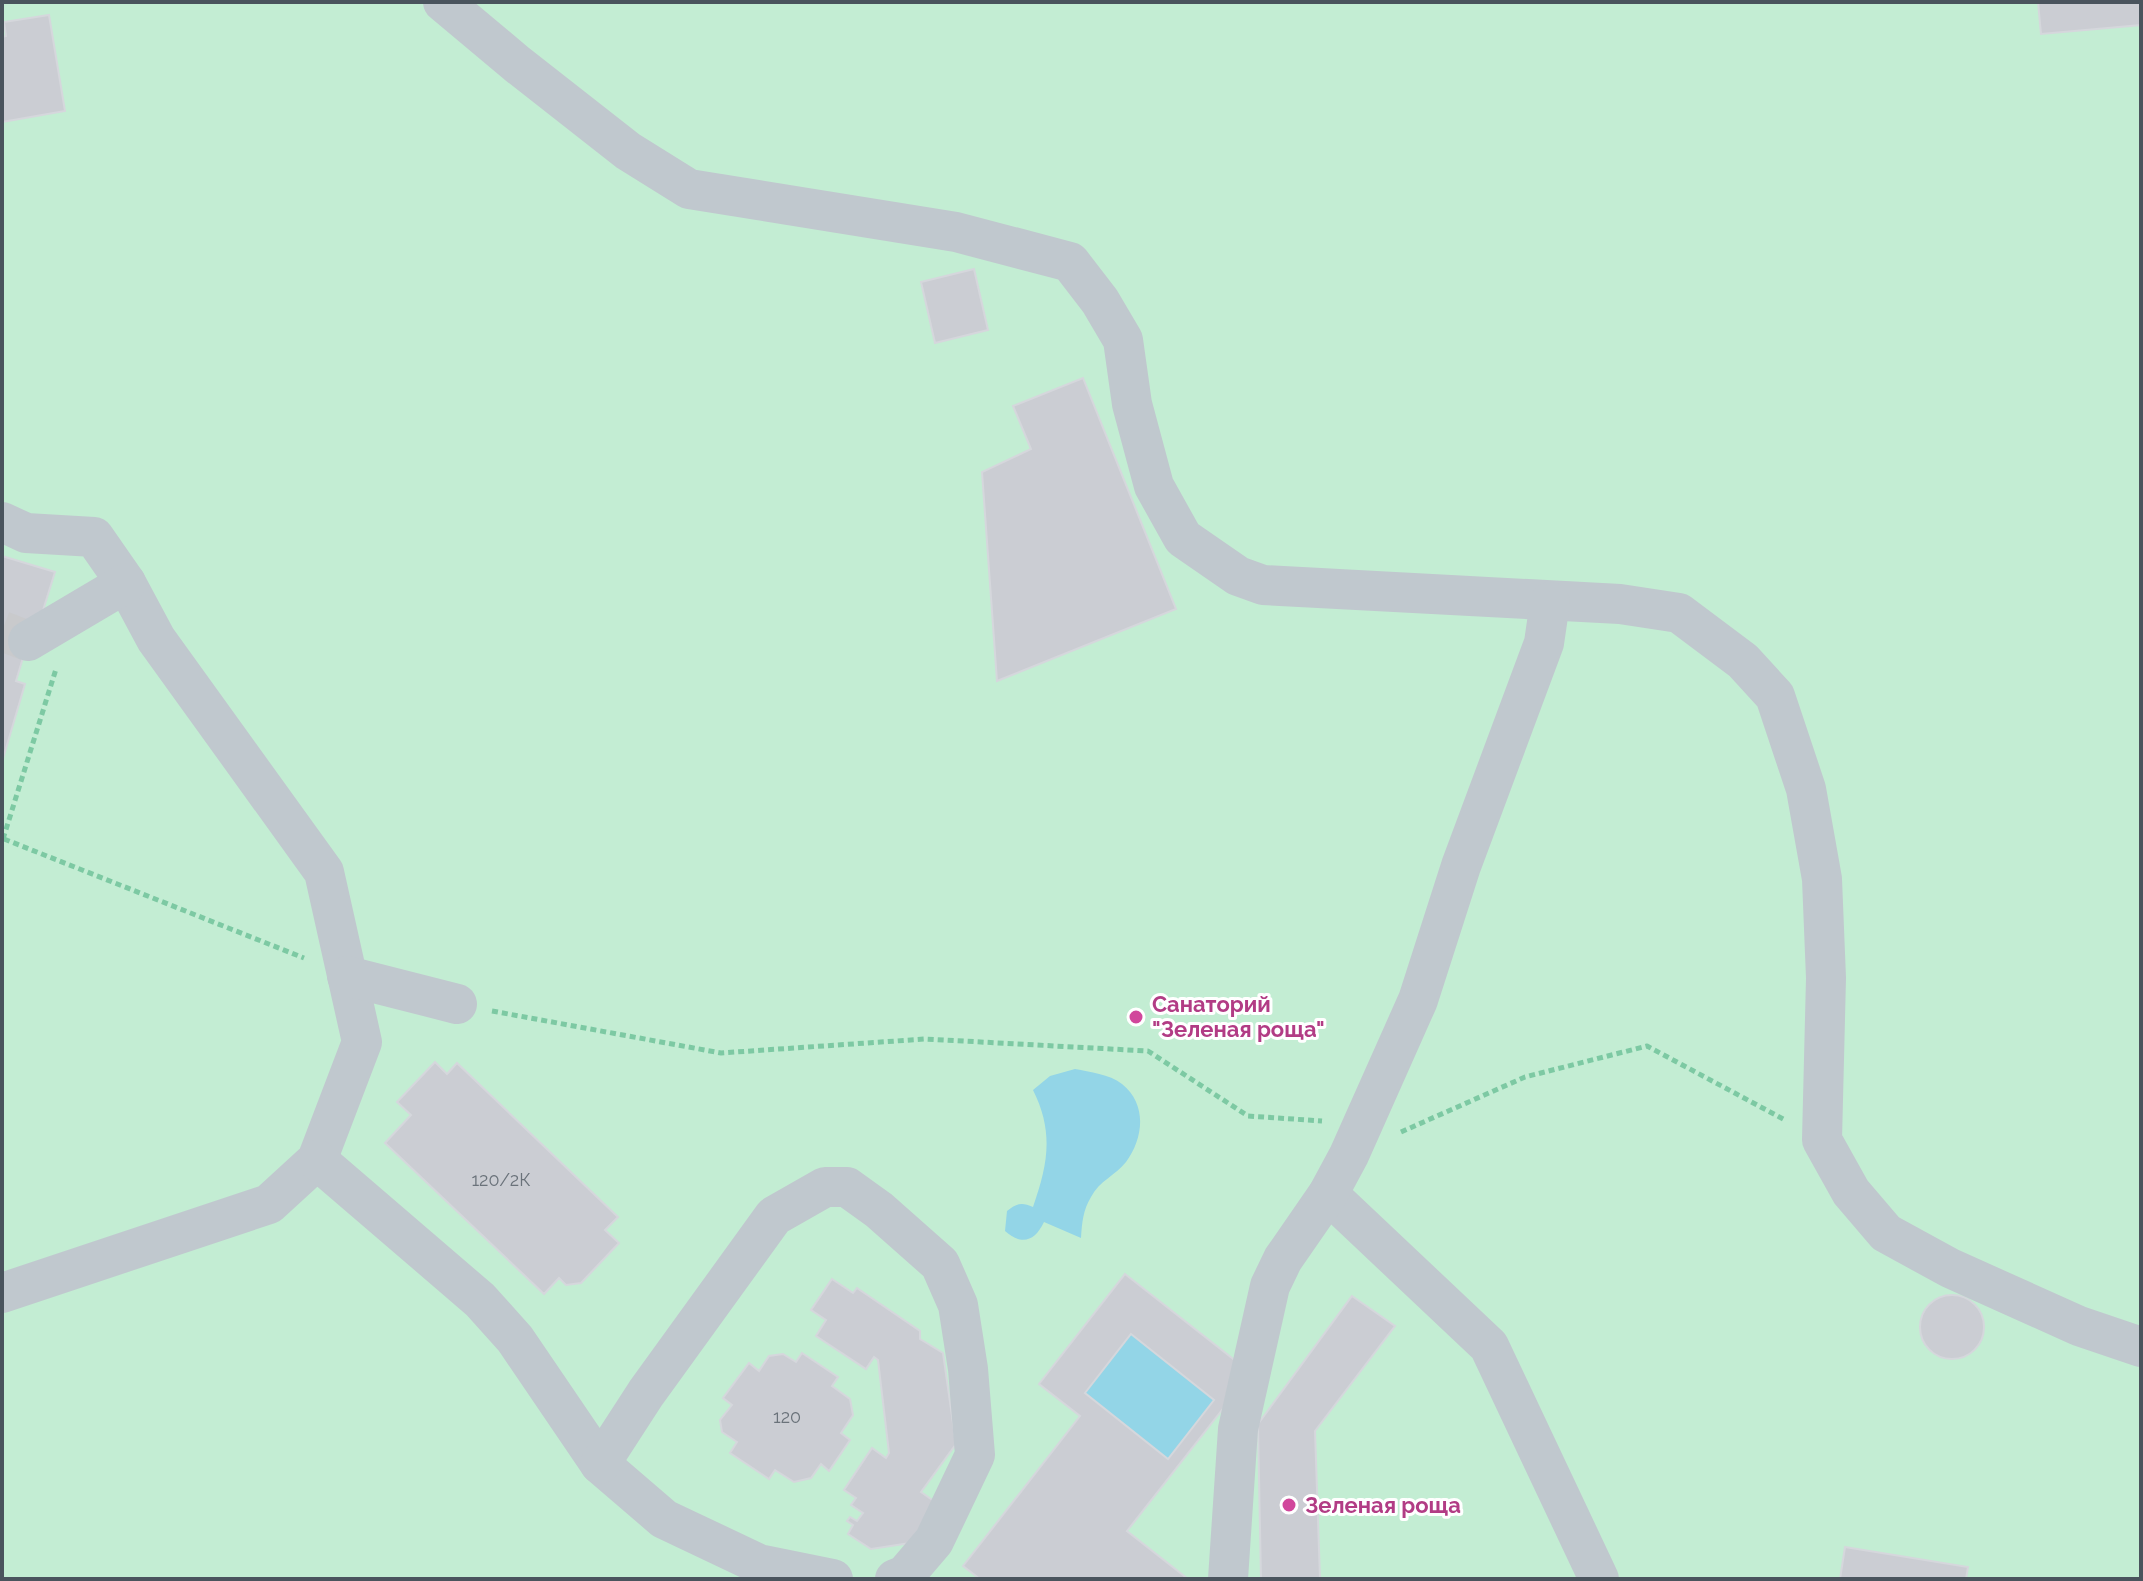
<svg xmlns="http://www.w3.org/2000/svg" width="2143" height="1581" font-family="Raleway,sans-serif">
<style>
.green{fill:#c3edd3}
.water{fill:#93d5e7}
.building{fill:#cbcdd3;stroke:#d5d7dc;stroke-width:2;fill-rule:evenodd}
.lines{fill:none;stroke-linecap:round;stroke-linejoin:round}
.minor-tunnel{stroke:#c9cacc;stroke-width:40;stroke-dasharray:40 20;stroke-linecap:butt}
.path{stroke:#7dc9a3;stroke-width:5;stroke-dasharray:6 4;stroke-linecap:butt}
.minor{stroke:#c0c8ce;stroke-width:40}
.hotel-dot{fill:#d1479c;stroke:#fff;stroke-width:3}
.labels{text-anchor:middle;stroke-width:6;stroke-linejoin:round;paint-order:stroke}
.number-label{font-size:18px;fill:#6a727a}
.hotel-label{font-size:22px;font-weight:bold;fill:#b23c85;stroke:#fff;text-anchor:start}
</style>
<rect width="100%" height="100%" fill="#f3f1f1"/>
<rect class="green" x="2" y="2" width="2139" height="1577"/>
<g class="water">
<path d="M1075,1069c15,3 34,5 47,15 26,21 21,55 4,78 -10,13 -27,19 -35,35 -8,13 -9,26 -10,41l-37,-16c-9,19 -22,24 -39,9l2,-20c10,-8 15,-9 26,-4 15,-43 21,-75 0,-117l17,-14z"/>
<path d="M1131,1334l83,66 -46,59 -83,-66z"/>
</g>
<g class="building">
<path d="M2038,2h103v23l-100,9z"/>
<path d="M49,15l16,96 -63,11v-85l4,-1 -2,-14z"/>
<path d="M974,269l14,61 -53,13 -14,-61z"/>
<path d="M1083,378l93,231 -179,72 -15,-209 49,-23 -18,-43z"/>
<path d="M2,556l53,16 -16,51 -11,18 -12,40 9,3 -23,78z"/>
<path d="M435,1062l12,12 10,-11 161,154 -13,13 14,13 -38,40 -15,2 -7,-7 -15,16 -159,-151 26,-28 -14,-13z"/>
<path d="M1125,1274l126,99 -124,158 61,48h-208l-17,-13 117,-150 -41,-32zM1131,1334l83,66 -46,59 -83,-66z"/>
<path d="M832,1279l21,14 4,-5 63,43v8l23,14 13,91 -35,48 17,12 -28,39 -39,6 -23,-15 5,-9 -6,-4 3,-4 7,4 6,-8 -12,-8 5,-7 -12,-8 28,-42 14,10 3,-5 -11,-93 -4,-3 -8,12 -50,-33 10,-16 -15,-10z"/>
<circle cx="1952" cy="1327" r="32"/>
<path d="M1352,1296l43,30 -80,105 5,148h-59l-3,-155z"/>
<path d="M802,1353l36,24 -6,9 18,13 3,16 -12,18 9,7 -21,31 -8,-7 -10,14 -17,4 -19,-12 -6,9 -39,-26 7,-11 -15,-10 -2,-12 12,-15 -9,-7 26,-35 10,8 10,-15 14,-2 13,8z"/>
<path d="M1845,1547l123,20 -2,12h-126z"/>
</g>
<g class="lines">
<path class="minor-tunnel" d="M2,631l26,10"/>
<g class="path">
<path d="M3,839l53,-170"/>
<path d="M4,839l300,119"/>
<path d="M492,1011l229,42 204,-14 223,12 100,65 74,5"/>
<path d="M1401,1132l124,-55 122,-31 138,74"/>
</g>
<g class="minor">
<path d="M443,2l74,62 111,87 61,38 267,43 114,30 30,39 23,39 9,64 22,82 29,52 55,38 25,9 357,19 59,9 64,48 32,35 31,93 16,90 4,99 -4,162 29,52 35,41 64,35 129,58 62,21"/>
<path d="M2,522l24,11 68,4 32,46 30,56 168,233 38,170 -45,118 -48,44 -267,89"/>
<path d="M28,641l98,-58"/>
<path d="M347,976l110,28"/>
<path d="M317,1160l163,140 35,39 85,125 64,55 95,45 74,15"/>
<path d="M1328,1194l161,152 110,233"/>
<path d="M600,1464l46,-71 128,-177 51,-29h22l32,23 61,54 18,41 10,64 7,86 -41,86 -29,34 -10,4"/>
<path d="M1228,1579l10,-150 32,-143 13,-27 45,-65 21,-39 69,-155 43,-134 83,-223 6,-41"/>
</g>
</g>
<g class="hotel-dot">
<circle cx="1136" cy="1017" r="8"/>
<circle cx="1289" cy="1505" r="8"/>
</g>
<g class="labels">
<g class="number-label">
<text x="501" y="1186">120/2К</text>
<text x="787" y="1423">120</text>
</g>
<g class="hotel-label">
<text x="1152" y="1012">Санаторий<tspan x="1152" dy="25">"Зеленая роща"</tspan></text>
<text x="1305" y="1513">Зеленая роща</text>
</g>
</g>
<rect width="2143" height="1581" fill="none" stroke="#4a545d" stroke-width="8"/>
</svg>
